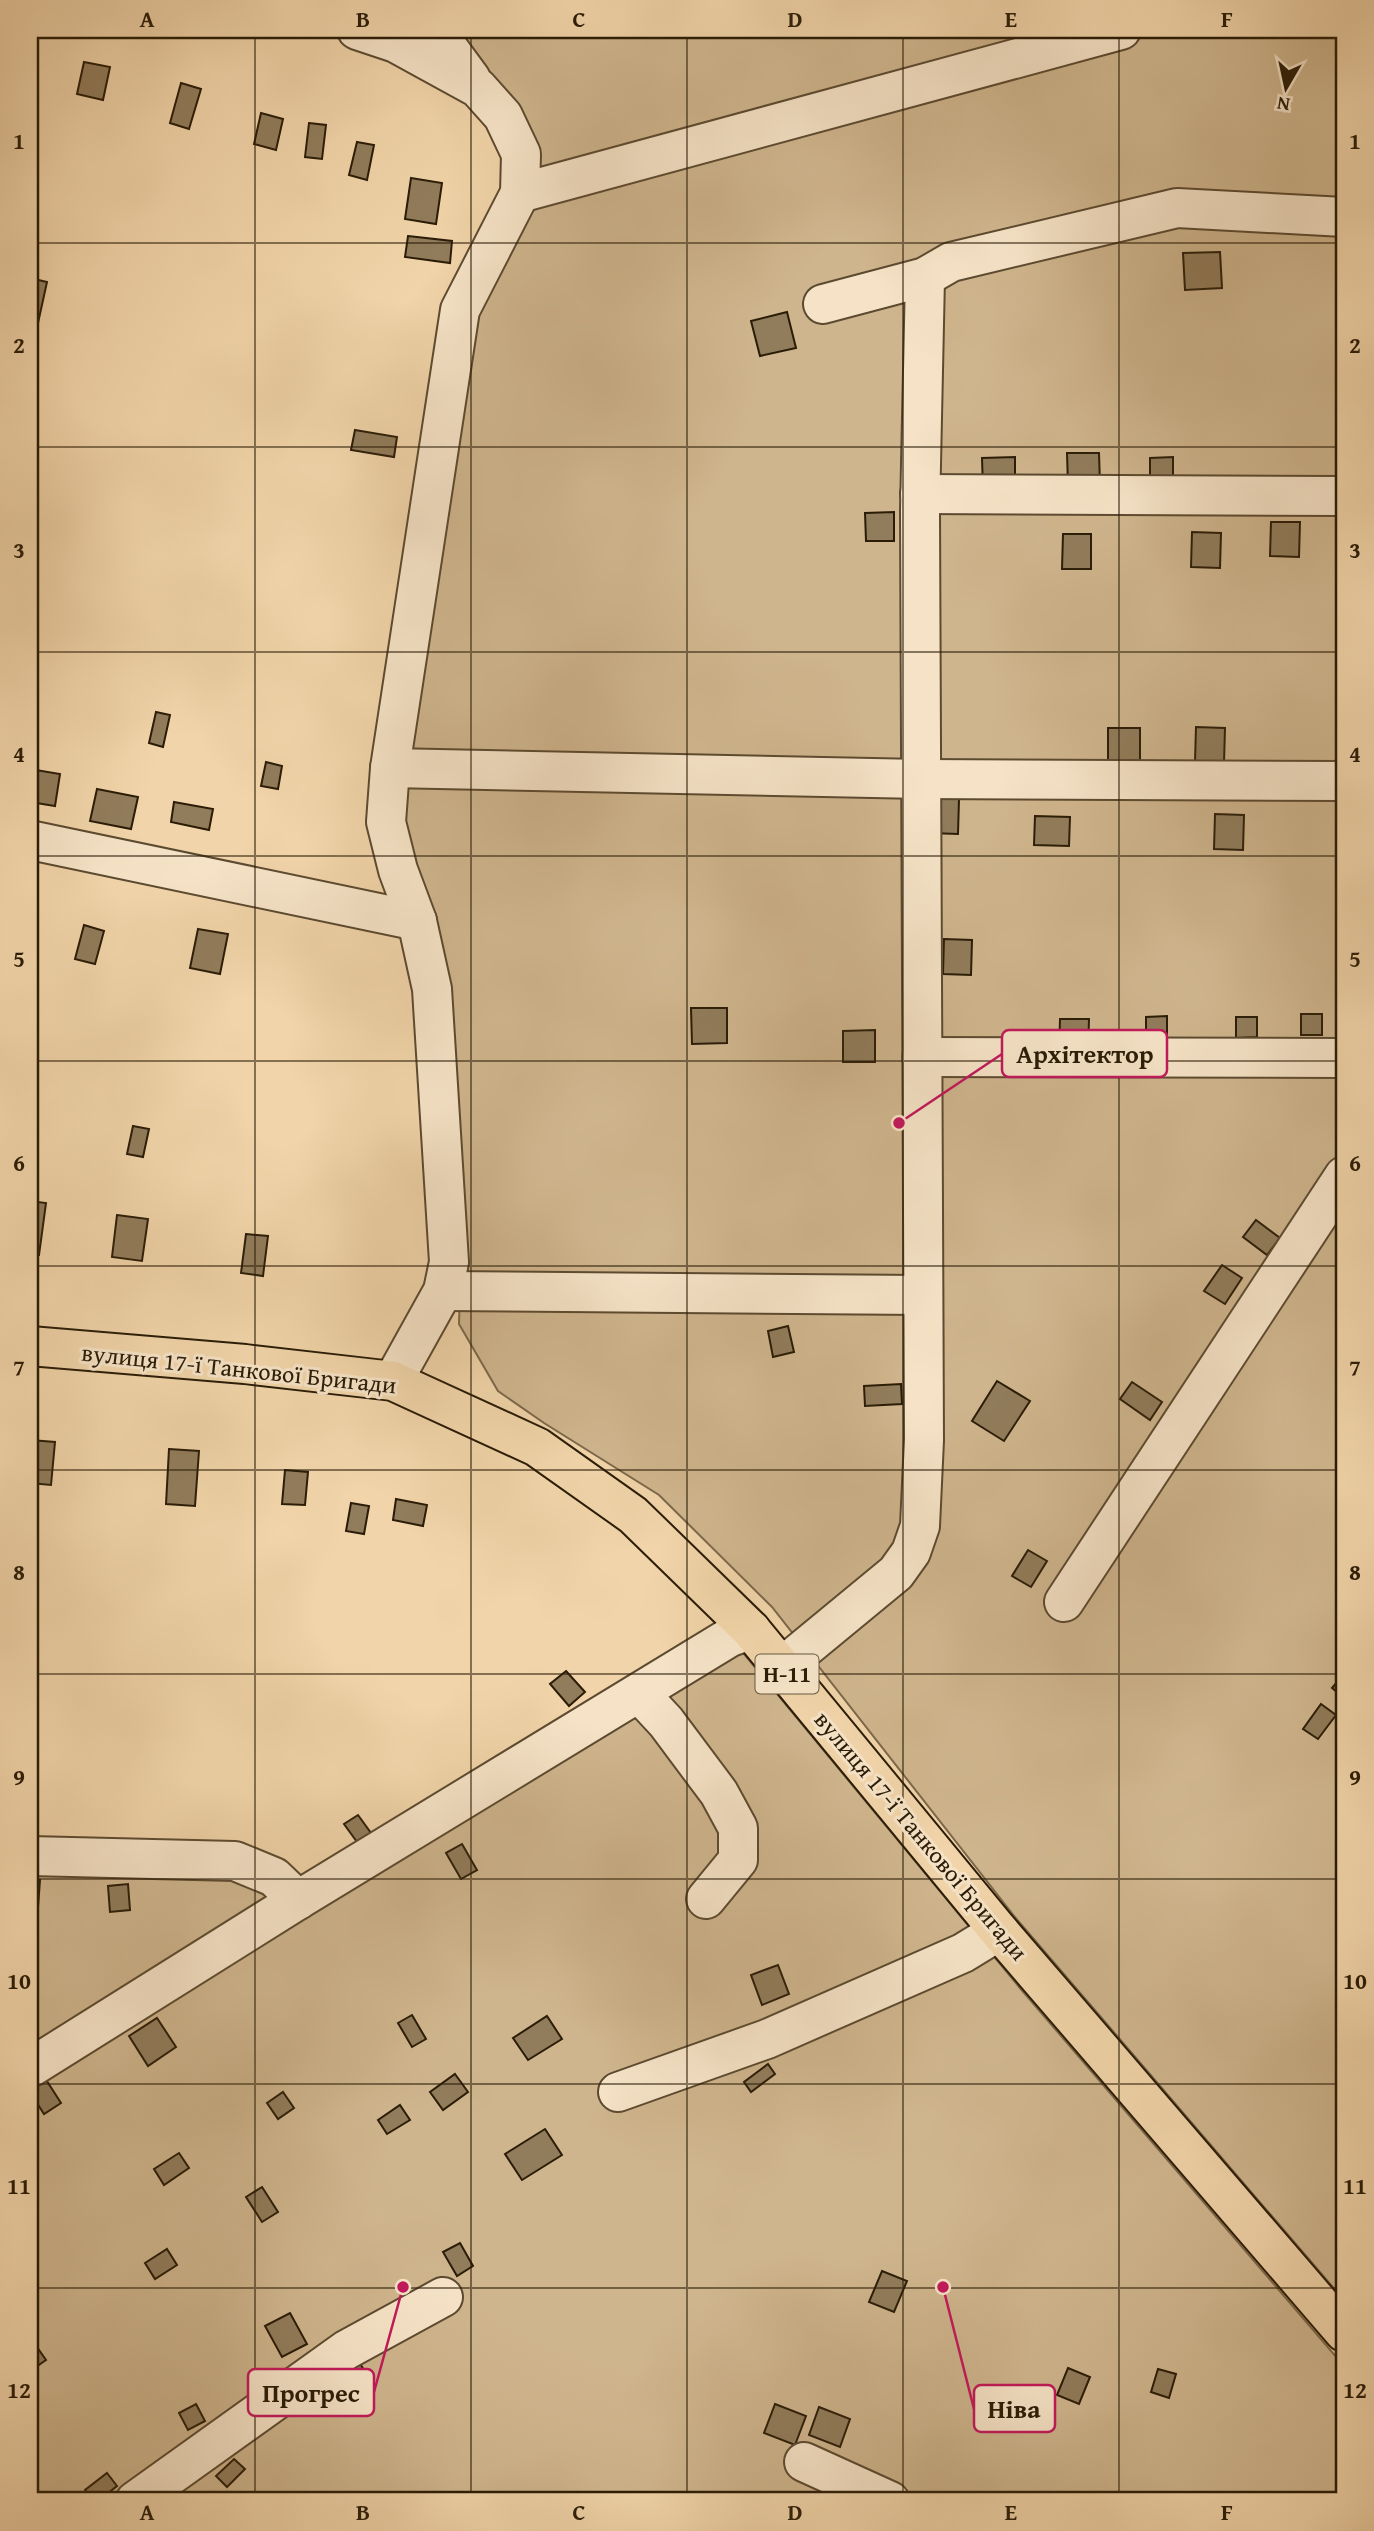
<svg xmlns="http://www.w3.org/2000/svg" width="1374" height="2531" font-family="'Gentium Book Plus',serif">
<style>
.green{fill:#cfb58d;stroke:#7c684a;stroke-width:2}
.building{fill:#917c5b;stroke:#2a1c07;stroke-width:2}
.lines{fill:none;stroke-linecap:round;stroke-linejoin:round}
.minor-casing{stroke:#5c4a30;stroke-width:42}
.major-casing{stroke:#2a1c07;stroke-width:42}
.minor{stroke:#f6e3c7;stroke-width:38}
.major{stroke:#f1d4a9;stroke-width:38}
.grid{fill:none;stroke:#2a1c07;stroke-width:2;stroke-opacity:0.55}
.labels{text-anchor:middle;stroke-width:6;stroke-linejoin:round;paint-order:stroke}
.shield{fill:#f6e3c7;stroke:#675841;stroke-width:2}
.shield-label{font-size:23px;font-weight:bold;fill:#2a1c07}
.street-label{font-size:24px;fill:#2a1c07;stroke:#f6e3c7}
.leader{fill:none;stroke:#c2185b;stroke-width:2.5}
.callout-dot{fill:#c2185b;stroke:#f6e3c7;stroke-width:2.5}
.callout{fill:#f6e3c7;stroke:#c2185b;stroke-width:2.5}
.callout-label{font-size:26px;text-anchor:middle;font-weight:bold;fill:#2a1c07}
.neatline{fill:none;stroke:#2a1c07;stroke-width:2.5}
.grid-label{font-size:23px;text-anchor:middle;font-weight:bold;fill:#2a1c07}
</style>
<rect width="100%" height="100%" fill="#f1d4a9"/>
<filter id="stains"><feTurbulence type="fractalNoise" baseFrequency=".00286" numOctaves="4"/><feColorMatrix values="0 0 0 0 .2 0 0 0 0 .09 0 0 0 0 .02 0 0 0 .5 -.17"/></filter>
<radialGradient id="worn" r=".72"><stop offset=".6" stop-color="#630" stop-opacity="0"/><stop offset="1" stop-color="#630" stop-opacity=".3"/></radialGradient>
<g class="green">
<path d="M447,30h897v2270l-329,-383 -243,-310 -113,-112 -115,-72 -46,-32 -39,-67 2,-66 -62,-479 75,-471 54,-107z"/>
<path d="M730,1637l289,350 325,379v135h-1314v-645l205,5 63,38z"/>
</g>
<g class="building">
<path d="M84,62l26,5 -7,33 -26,-6z"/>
<path d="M181,83l20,6 -12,40 -19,-6z"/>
<path d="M261,113l22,6 -7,31 -22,-6z"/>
<path d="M309,123l17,2 -4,34 -17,-2z"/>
<path d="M357,142l17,3 -7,35 -18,-5z"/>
<path d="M411,178l31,5 -6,41 -31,-5z"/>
<path d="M408,236l44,5 -2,22 -45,-6z"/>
<path d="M1220,252l2,36 -37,2 -2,-37z"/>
<path d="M30,278l17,4 -11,50 -6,-1z"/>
<path d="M787,312l9,36 -36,8 -9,-35z"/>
<path d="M355,430l42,7 -3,20 -43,-7z"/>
<path d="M1067,453h32l1,32h-32z"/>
<path d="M1015,457v32h-32l-1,-31z"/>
<path d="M1173,457v23h-23v-22z"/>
<path d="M894,512v29h-28l-1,-28z"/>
<path d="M1271,522h29l-1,35 -29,-1z"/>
<path d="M1192,532l29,1 -1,35 -29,-1z"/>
<path d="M1063,534h28v35h-29z"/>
<path d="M156,712l14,3 -7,32 -14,-4z"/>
<path d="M1196,727l29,1 -1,35 -29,-1z"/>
<path d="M1108,728h32v32l-32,1z"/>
<path d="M266,762l16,4 -4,23 -17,-3z"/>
<path d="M30,769l30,5 -5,32 -25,-4z"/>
<path d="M97,789l41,8 -7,32 -41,-8z"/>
<path d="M931,798l28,1 -1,35 -28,-1z"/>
<path d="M174,802l39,7 -4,21 -38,-8z"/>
<path d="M1215,814l29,1 -1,35 -29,-1z"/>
<path d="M1035,816l35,1 -1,29 -35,-1z"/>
<path d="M84,925l20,6 -9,33 -20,-5z"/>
<path d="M198,929l30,5 -8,40 -30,-6z"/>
<path d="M944,939l28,1 -1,35 -28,-1z"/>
<path d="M691,1008h36v35l-35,1z"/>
<rect x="1301" y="1014" width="21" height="21"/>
<path d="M1167,1016v21l-21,1v-21z"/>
<path d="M1236,1017h21v20l-21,1z"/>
<path d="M1060,1019h29l-1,35h-29z"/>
<path d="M875,1030v32h-32v-31z"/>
<path d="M133,1126l16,3 -6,28 -16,-3z"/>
<path d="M30,1201l16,2 -7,52 -9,-1z"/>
<path d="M117,1215l31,4 -6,42 -30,-4z"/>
<path d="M1256,1220l24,18 -13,17 -24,-18z"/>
<path d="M246,1234l22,2 -5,40 -22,-3z"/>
<path d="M1222,1265l20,13 -17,26 -21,-13z"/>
<path d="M788,1326l6,26 -21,5 -5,-26z"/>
<path d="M997,1381l33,20 -26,40 -32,-20z"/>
<path d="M1132,1382l30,20 -12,18 -30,-21z"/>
<path d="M901,1384l1,20 -37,2 -1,-20z"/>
<path d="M30,1440l25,2 -4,43 -21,-2z"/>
<path d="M169,1449l30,2 -4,55 -29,-2z"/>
<path d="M285,1470l23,2 -3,33 -23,-1z"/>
<path d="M396,1499l31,6 -4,21 -30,-6z"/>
<path d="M351,1503l18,3 -5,28 -18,-3z"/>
<path d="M1028,1550l19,11 -16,26 -19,-11z"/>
<path d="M566,1671l19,21 -16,14 -19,-22z"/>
<path d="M1344,1674v24l-12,-10z"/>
<path d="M1321,1704l15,11 -18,24 -15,-10z"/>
<path d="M358,1815l13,18 -14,9 -13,-18z"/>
<path d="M462,1844l15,26 -16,9 -15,-26z"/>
<path d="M30,1879l10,1 -2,27 -8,-1z"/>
<path d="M128,1884l2,26 -20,2 -2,-26z"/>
<path d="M778,1965l11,29 -27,11 -11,-30z"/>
<path d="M412,2015l14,24 -14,8 -14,-24z"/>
<path d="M547,2016l15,23 -34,21 -15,-22z"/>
<path d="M157,2018l19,29 -28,19 -19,-30z"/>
<path d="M768,2064l7,10 -24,18 -7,-10z"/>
<path d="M455,2074l13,18 -25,18 -13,-18z"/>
<path d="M43,2075l18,28 -17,11 -14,-22v-9z"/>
<path d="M283,2092l11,16 -16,11 -11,-16z"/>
<path d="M400,2105l10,15 -23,14 -9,-14z"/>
<path d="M545,2129l17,26 -40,25 -17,-26z"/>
<path d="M179,2153l10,15 -25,17 -10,-16z"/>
<path d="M262,2187l16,25 -16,10 -16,-25z"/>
<path d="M460,2243l13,23 -16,10 -14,-24z"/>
<path d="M167,2249l10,16 -22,14 -10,-16z"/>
<path d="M882,2271l25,10 -13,31 -25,-10z"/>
<path d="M290,2313l17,31 -25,13 -17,-31z"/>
<path d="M30,2337l16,23 -16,11z"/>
<path d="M358,2360l10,17 -19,11 -10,-17z"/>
<path d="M1068,2368l22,9 -11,27 -22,-9z"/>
<path d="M1158,2369l18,5 -7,24 -18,-6z"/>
<path d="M196,2404l9,17 -17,9 -9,-17z"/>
<path d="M775,2404l31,12 -11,29 -31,-12z"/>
<path d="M819,2407l31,12 -10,28 -31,-12z"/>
<path d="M234,2459l11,10 -18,18 -11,-11z"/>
<path d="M107,2473l10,13 -19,15h-4l-9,-11z"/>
</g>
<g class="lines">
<defs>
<g id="minor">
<path d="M357,30l39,13 82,45 25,28 18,38 -1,39 -60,117 -70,458 -4,54 12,48 19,51 15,68 17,273 -6,29 -50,90"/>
<path d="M435,30l36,49"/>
<path d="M520,193l601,-163"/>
<path d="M823,304l102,-27 26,-15 226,-54 167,9"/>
<path d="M920,494l424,2"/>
<path d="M390,768l531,11 423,2"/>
<path d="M30,840l387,81"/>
<path d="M922,1057l422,1"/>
<path d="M443,1291l480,4"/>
<path d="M1064,1602l280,-426"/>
<path d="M782,1667l114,-94 15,-21 9,-26 4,-86 -4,-929 5,-234"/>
<path d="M640,1694l26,28 53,71 19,35v32l-32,39"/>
<path d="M30,1856l205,5 39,16 24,23"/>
<path d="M30,2068l268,-168 432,-263 21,-7"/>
<path d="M618,2092l149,-53 196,-86 36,-22"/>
<path d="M804,2462l86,39"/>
<path d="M135,2501l211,-151 97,-53"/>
</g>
<path id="major" d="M30,1346l215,18 148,17 144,66 96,68 118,115 248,301 345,401"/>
</defs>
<use href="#minor" class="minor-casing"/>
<use href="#major" class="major-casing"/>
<use href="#minor" class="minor"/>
<use href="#major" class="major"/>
</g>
<path class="grid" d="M255,30v2471M471,30v2471M687,30v2471M903,30v2471M1119,30v2471M30,243h1314M30,447h1314M30,652h1314M30,856h1314M30,1061h1314M30,1266h1314M30,1470h1314M30,1674h1314M30,1879h1314M30,2084h1314M30,2288h1314"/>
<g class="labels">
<rect class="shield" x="755.5" y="1654.5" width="63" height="39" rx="5"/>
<g class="shield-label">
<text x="787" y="1682">Н-11</text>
</g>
<g class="street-label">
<text transform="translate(239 1369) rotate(6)" y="8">вулиця 17-ї Танкової Бригади</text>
<text transform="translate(921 1836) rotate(50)" y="8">вулиця 17-ї Танкової Бригади</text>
</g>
</g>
<path class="leader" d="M899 1123L1002 1054M403 2287L374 2392M943 2287L974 2409"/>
<g class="callout-dot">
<circle cx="899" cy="1123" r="7"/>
<circle cx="403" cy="2287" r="7"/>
<circle cx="943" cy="2287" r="7"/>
</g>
<g class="callout">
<rect x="1002" y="1030" width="165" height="47" rx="7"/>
<rect x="248" y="2369" width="126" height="47" rx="7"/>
<rect x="974" y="2385" width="81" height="47" rx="7"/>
</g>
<g class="callout-label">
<text x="1085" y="1063">Архітектор</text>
<text x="311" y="2402">Прогрес</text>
<text x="1014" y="2418">Ніва</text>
</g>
<rect width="1374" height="2531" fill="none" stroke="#f1d4a9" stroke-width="77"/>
<g transform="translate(1286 88) rotate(189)" stroke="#f6e3c7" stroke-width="5" paint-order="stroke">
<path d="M0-5L12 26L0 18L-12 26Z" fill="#2a1c07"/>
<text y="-10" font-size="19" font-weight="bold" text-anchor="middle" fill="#2a1c07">N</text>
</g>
<rect x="38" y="38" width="1298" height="2454" class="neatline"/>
<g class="grid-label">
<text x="147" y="27">A</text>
<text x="363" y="27">B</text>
<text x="579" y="27">C</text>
<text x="795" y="27">D</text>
<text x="1011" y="27">E</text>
<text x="1227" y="27">F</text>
<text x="19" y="149">1</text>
<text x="1355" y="149">1</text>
<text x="19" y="353">2</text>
<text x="1355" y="353">2</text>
<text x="19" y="558">3</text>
<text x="1355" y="558">3</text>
<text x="19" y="762">4</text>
<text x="1355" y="762">4</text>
<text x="19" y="967">5</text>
<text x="1355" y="967">5</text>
<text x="19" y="1171">6</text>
<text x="1355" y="1171">6</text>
<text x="19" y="1376">7</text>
<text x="1355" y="1376">7</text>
<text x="19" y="1580">8</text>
<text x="1355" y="1580">8</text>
<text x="19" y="1785">9</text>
<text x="1355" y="1785">9</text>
<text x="19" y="1989">10</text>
<text x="1355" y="1989">10</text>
<text x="19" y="2194">11</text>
<text x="1355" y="2194">11</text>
<text x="19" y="2398">12</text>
<text x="1355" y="2398">12</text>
<text x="147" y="2520">A</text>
<text x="363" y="2520">B</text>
<text x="579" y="2520">C</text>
<text x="795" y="2520">D</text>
<text x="1011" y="2520">E</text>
<text x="1227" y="2520">F</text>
</g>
<rect width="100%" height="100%" filter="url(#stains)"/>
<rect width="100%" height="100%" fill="url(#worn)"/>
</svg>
